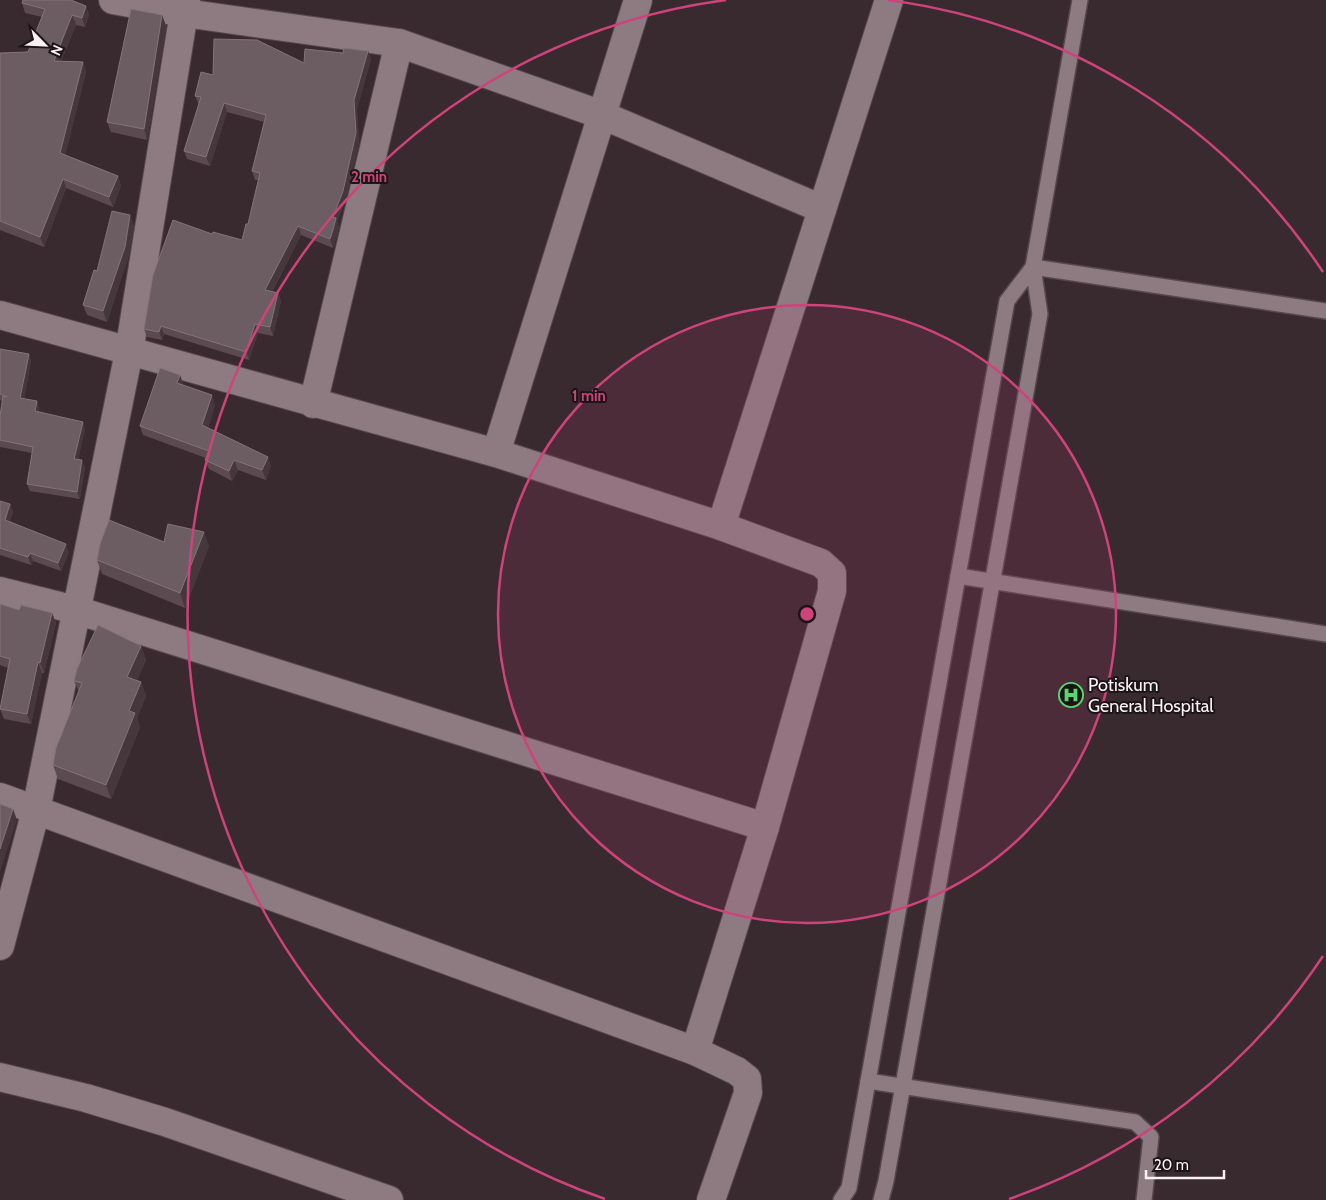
<svg xmlns="http://www.w3.org/2000/svg" width="1326" height="1200" font-family="Cabin,sans-serif">
<style>
.lines{fill:none;stroke-linecap:round;stroke-linejoin:round}
.lane-casing{stroke:#55484c;stroke-width:18}
.street-casing{stroke:#55484c;stroke-width:30}
.lane{stroke:#8d7b81;stroke-width:15}
.street{stroke:#8d7b81;stroke-width:28}
.wall{fill:#5b4b50}
.shaded-wall{fill:#46373c}
.building{fill:#6c5d62;stroke:#837479}
.ring{fill:none;stroke:#cd437a;stroke-width:2.5}
.labels{text-anchor:middle;stroke-width:4;stroke-linejoin:round;paint-order:stroke}
.poi-label{font-size:18px;fill:#fbf1f4;stroke:#1c1517;text-anchor:start}
.centre{fill:#cd437a;stroke:#1c1517;stroke-width:2.5}
.ring-label{font-size:15px;text-anchor:middle;font-weight:bold;fill:#cd437a;stroke:#1c1517;stroke-width:4;stroke-linejoin:round;paint-order:stroke}
</style>
<rect width="100%" height="100%" fill="#392a2f"/>
<g class="lines">
<defs>
<g id="lane">
<path d="M1033,267l293,44"/>
<path d="M958,576l368,58"/>
<path d="M868,1081l267,41 16,15 -7,63"/>
<path d="M841,1200l8,-12 158,-887 26,-34"/>
<path d="M881,1200l5,-19 154,-867 -7,-47 47,-267"/>
</g>
<g id="street">
<path d="M113,0l71,13 215,30 203,72 220,94"/>
<path d="M0,315l496,138 225,73 100,37 11,10v18l-67,236 -70,224"/>
<path d="M313,404l86,-361"/>
<path d="M496,453l142,-453"/>
<path d="M721,526l168,-526"/>
<path d="M0,591l76,19 689,217"/>
<path d="M0,797l695,254 42,20 10,8 1,14 -37,107"/>
<path d="M0,946l36,-136 93,-458 57,-352"/>
<path d="M0,1077l86,21 79,24 224,78"/>
</g>
</defs>
<use href="#lane" class="lane-casing"/>
<use href="#street" class="street-casing"/>
<use href="#lane" class="lane"/>
<use href="#street" class="street"/>
</g>
<g class="wall">
<path d="M22,3l64,3 3,9 -4,12 -9,-2 -15,36 22,1 3,10 -21,83 53,21 3,10 -8,21 -47,-19 -22,59 -44,-17v-177l28,-1 14,-35 -17,-4z"/>
<path d="M162,15l4,11 -19,114 -36,-8 -4,-10z"/>
<path d="M368,51l3,8 -14,50 2,33 -13,57 -9,22 2,6 -3,12 -3,9 -32,-13 -29,57 6,1 3,8 -8,35 -15,-3 -9,27 -85,-26 -2,6 -15,-3 -3,-8 68,-95 30,6 6,-16 10,-44h-3l-3,-9 12,-49 -37,-10 -17,54 -23,-7 -3,-8 15,-46 -4,-9 18,-21 91,-12 39,-10z"/>
<path d="M134,226l-6,32 -21,64 -20,-7 -4,-10 14,-34z"/>
<path d="M0,349l29,5 2,7 -7,38 13,2 2,7v4l46,17 -7,30 7,8 -5,32 -50,-8 -3,-7 5,-31 -32,-6v-31l2,-15 -2,-1z"/>
<path d="M180,375l3,9v1l32,20 -7,23 63,38 -5,14 -28,-10 -6,11 -23,-12 -4,-9 1,-2 -63,-23 -3,-9z"/>
<path d="M0,501l10,3 3,8 -3,9 59,31 -8,19 -28,-10 -2,4 -31,-10z"/>
<path d="M164,542l45,4 -24,62 -83,-34 -5,-14z"/>
<path d="M0,604l19,6 33,3 4,10 -12,50h-2l-11,51 -27,-5 -4,-10 8,-41 -8,-3z"/>
<path d="M141,646l5,14 -9,20 4,2 5,14 -9,22 3,9 -29,72 -53,-20 -5,-14 26,-73 -5,-11z"/>
</g>
<g class="shaded-wall">
<path d="M86,6l3,9 -4,12 -3,-9z"/>
<path d="M72,15l4,10 -19,45 -3,-9z"/>
<path d="M162,15l4,11 -19,114 -3,-11z"/>
<path d="M368,51l3,8 -14,50 2,33 -13,57 -9,22 2,6 -3,12 -3,9 -3,-9 3,-22 21,-117z"/>
<path d="M83,62l3,10 -23,91 -3,-10z"/>
<path d="M224,103l3,9 -17,54 -4,-9z"/>
<path d="M118,176l3,10 -8,21 -4,-10z"/>
<path d="M63,179l3,9 -22,59 -4,-10z"/>
<path d="M130,215l4,11 -6,32 -21,64 -4,-11z"/>
<path d="M298,226l3,9 -33,64 -3,-9z"/>
<path d="M278,293l3,8 -8,35 -3,-9z"/>
<path d="M255,324l3,9 -9,27 -3,-8z"/>
<path d="M161,326l3,8 -2,6 -3,-8z"/>
<path d="M29,354l2,7 -8,45 -3,-8z"/>
<path d="M180,375l3,9 -2,9 -4,-10z"/>
<path d="M212,395l3,10 -9,30 -4,-10z"/>
<path d="M37,401l2,7 -1,11 -3,-8z"/>
<path d="M83,422l2,7 -8,37 -3,-7z"/>
<path d="M268,457l3,9 -5,14 -4,-10z"/>
<path d="M82,460l3,7 -5,32 -3,-7z"/>
<path d="M234,460l4,10 -6,11 -3,-10z"/>
<path d="M10,504l3,8 -5,16 -3,-8z"/>
<path d="M204,532l5,14 -24,62 -5,-15z"/>
<path d="M66,544l3,8 -8,19 -3,-8z"/>
<path d="M30,553l3,8 -2,4 -3,-8z"/>
<path d="M52,613l4,10 -12,50 -4,-10z"/>
<path d="M141,646l5,14 -14,31 -5,-14z"/>
<path d="M38,662l4,11 -11,51 -4,-10z"/>
<path d="M141,682l5,14 -9,22 3,9 -29,72 -5,-14 23,-74z"/>
<path d="M13,809l4,11 -17,52v-23z"/>
</g>
<g class="building">
<path d="M23,0h48l15,6 -4,12 -10,-3 -18,46 29,1 -23,91 58,23 -9,21 -46,-18 -23,58 -40,-16v-168l28,-1 17,-43 -23,-6z"/>
<path d="M131,9l31,6 -18,114 -37,-7z"/>
<path d="M214,39l43,1 47,23 1,-14 38,4 1,-5 24,3 -14,49 2,33 -13,58 -10,26 3,1 -3,12 -3,9 -32,-13 -33,64 13,3 -8,34 -15,-3 -9,28 -85,-26 -2,6 -15,-3 9,-54 20,-55 39,14 1,-2 29,8 4,-16h2l12,-51 -8,-2 14,-56 -42,-12 -18,54 -22,-6 17,-54 -6,-1 6,-24 12,3z"/>
<path d="M112,211l18,4 -5,32 -22,64 -20,-6 11,-35 3,1z"/>
<path d="M0,349l29,5 -9,44 17,3 -2,10 48,11 -9,37 8,1 -5,32 -50,-8 6,-37 -33,-7v-24l3,-20 4,1 -7,-3z"/>
<path d="M160,368l20,7 -3,8 35,12 -10,30 66,32 -6,13 -28,-10 -5,11 -24,-11 4,-9 -69,-25z"/>
<path d="M0,501l10,3 -5,16 61,24 -8,19 -28,-10 -2,4 -28,-9z"/>
<path d="M109,520l55,22 4,-18 36,8 -24,61 -83,-33 3,-16z"/>
<path d="M0,604l19,6 2,-5 31,8 -12,50 -2,-1 -11,52 -27,-5 10,-50 -10,-3z"/>
<path d="M98,625l43,21 -14,31 14,5 -12,29 6,2 -29,72 -53,-20 3,-17 26,-65 -8,-2 3,-12z"/>
<path d="M0,804l13,5 -13,40z"/>
</g>
<circle cx="807" cy="614" r="309" fill="#cd437a" fill-opacity=".12"/>
<g class="ring">
<circle cx="807" cy="614" r="309"/>
<path d="M1323 956A619 619 0 0 1 1009 1199M605 1199A619 619 0 0 1 726 0M888 0A619 619 0 0 1 1323 272"/>
</g>
<defs>
<symbol id="hospital-ring" viewBox="-11 -11 22 22"><circle r="9.5" fill="#1c1517" stroke="#5ad56f" stroke-width="1.5"/><path d="M-5-5h3v3.5h4V-5h3V5h-3V1.5h-4V5h-3Z" fill="#5ad56f"/></symbol>
</defs>
<g fill-rule="evenodd">
<use href="#hospital-ring" x="1057" y="681" width="28" height="28"/>
</g>
<g class="labels">
<g class="poi-label">
<text x="1088" y="691">Potiskum<tspan x="1088" dy="21">General Hospital</tspan></text>
</g>
</g>
<circle cx="807" cy="614" r="8" class="centre"/>
<g class="ring-label">
<text x="369" y="182">2 min</text>
<text x="589" y="401">1 min</text>
</g>
<g transform="translate(45 45) rotate(114)" stroke="#1c1517" stroke-width="4" paint-order="stroke">
<path d="M0-4L9 19L0 12L-9 19Z" fill="#fbf1f4"/>
<text y="-8" font-size="14" font-weight="bold" text-anchor="middle" fill="#fbf1f4">N</text>
</g>
<path d="M1146 1170v8h78v-8" fill="none" stroke="#fbf1f4" stroke-width="2.5"/>
<text x="1154" y="1170" font-size="15" fill="#fbf1f4" stroke="#1c1517" stroke-width="4" paint-order="stroke">20 m</text>
</svg>
